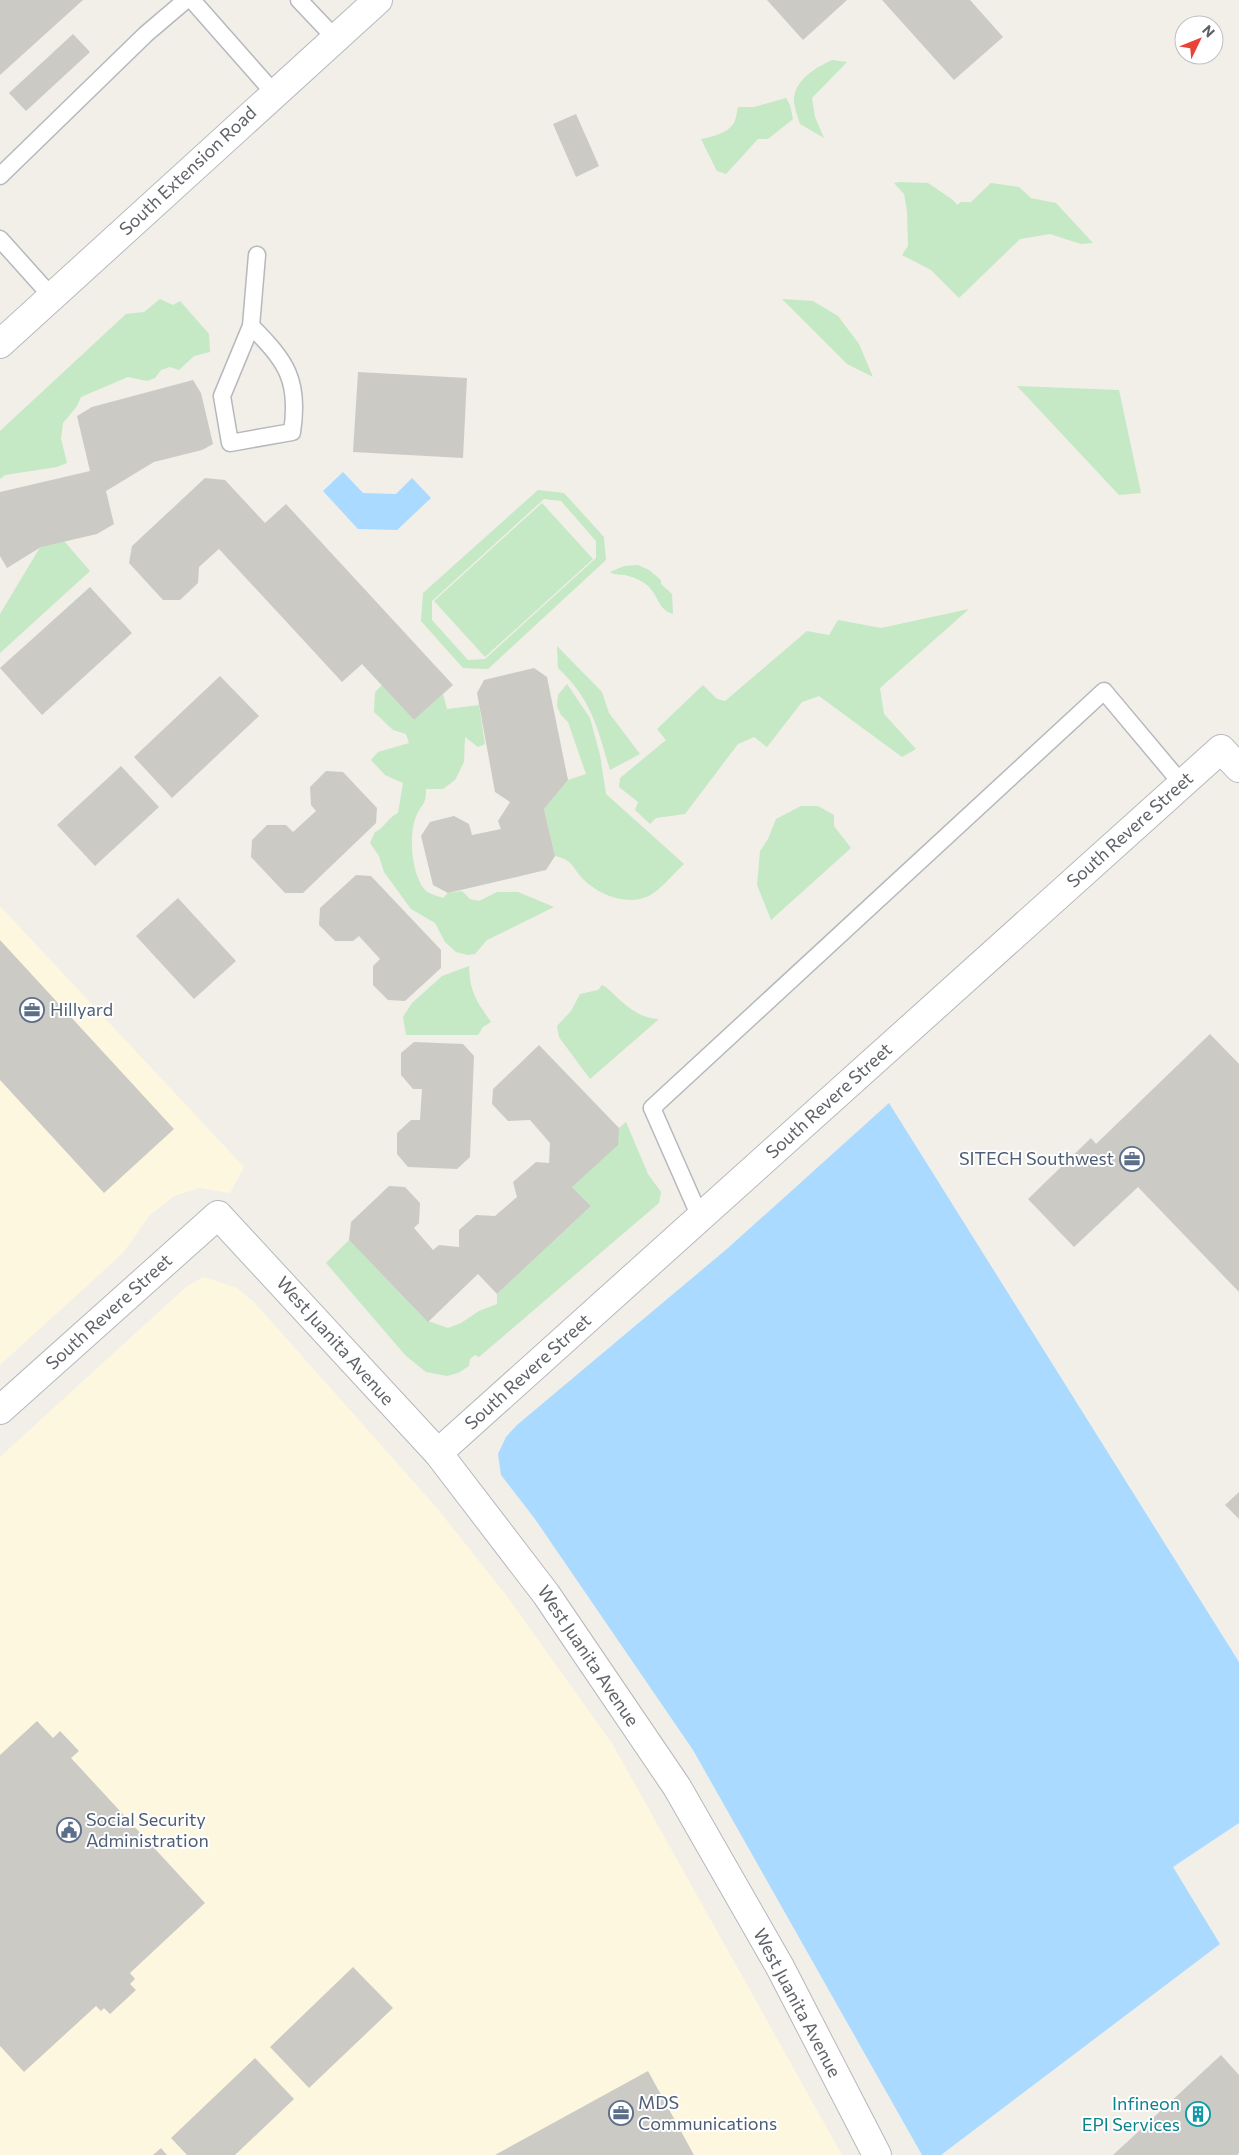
<svg xmlns="http://www.w3.org/2000/svg" width="1239" height="2155" font-family="Commissioner,sans-serif">
<style>
.commercial{fill:#fef7e0}
.green{fill:#c5e8c5;fill-rule:evenodd}
.water{fill:#aadaff}
.building{fill:#cccac5}
.lines{fill:none;stroke-linecap:round;stroke-linejoin:round}
.lane-casing{stroke:#b5b8bc;stroke-width:19}
.street-casing{stroke:#b5b8bc;stroke-width:30}
.secondary-casing{stroke:#b6babf;stroke-width:30}
.lane{stroke:#fff;stroke-width:16}
.street{stroke:#fff;stroke-width:28}
.secondary{stroke:#fff;stroke-width:28}
.labels{text-anchor:middle;stroke-width:4;stroke-linejoin:round;paint-order:stroke}
.street-label{font-size:18px;fill:#5f6368;stroke:#fff}
.service-label{font-size:18px;fill:#4e5e75;stroke:#fff;text-anchor:start}
.culture-label{font-size:18px;fill:#0d838f;stroke:#fff;text-anchor:end}
</style>
<rect width="100%" height="100%" fill="#f1efe8"/>
<g class="commercial">
<path d="M0,906l244,261 -14,26 -31,-5 -25,8 -25,20 -26,37 -123,112z"/>
<path d="M204,1277l33,11 18,15 181,204 70,88 107,150 229,410h-842v-698l186,-170z"/>
</g>
<g class="green">
<path d="M832,60l15,2 -35,36 3,19 9,21 -24,-14c-2,-7 -7,-19 -6,-27 4,-20 22,-29 38,-37z"/>
<path d="M786,98l4,7 3,14 -25,20h-10l-32,35 -9,-3 -16,-32c11,-2 27,-6 33,-16 2,-4 3,-11 4,-16h16z"/>
<path d="M900,182l28,1 25,17 4,5 4,-3h10l20,-19 28,4 12,11 25,5 37,40 -12,1 -31,-10 -30,5 -61,59 -28,-28 -29,-15 6,-9 -1,-35 -3,-17 -10,-11z"/>
<path d="M160,299l13,6 7,-4 29,33 1,18 -16,4 -15,14 -9,-3 -9,3 -6,8 -8,3 -19,-4 -47,20 -4,9 -14,17 -2,16 6,24 -10,4 -52,8 -5,4v-48l126,-117 18,-2z"/>
<path d="M782,299l31,2 25,15 21,28 14,33 -26,-13z"/>
<path d="M1017,386l102,4 22,103 -22,2z"/>
<path d="M538,490l26,3 40,44 2,23 -118,109 -25,-1 -42,-47 2,-28zM544,499l17,2 35,40v17l-111,101 -17,1 -36,-40v-19z"/>
<path d="M542,503l51,56 -108,98 -51,-56z"/>
<path d="M64,541l26,30 -90,82v-39l42,-70z"/>
<path d="M638,565l11,5 12,10v4l11,10 1,20c-14,-4 -14,-16 -23,-26 -5,-6 -16,-11 -25,-13 -6,-1 -9,1 -15,-3l14,-6z"/>
<path d="M969,609l-89,79 4,26 32,35 -14,8 -83,-61 -17,6 -35,45 -13,-10 -16,7 -53,70 -29,4 -6,6 -15,-14 3,-8 -19,-15 1,-9 46,-38 -9,-11 46,-44 14,14 8,2 82,-70 22,4 9,-15 43,8z"/>
<path d="M557,646l45,46 7,21 31,41 -30,16c-13,-43 -18,-70 -52,-102z"/>
<path d="M567,684l23,34 10,37 6,39 78,70c-9,8 -27,30 -38,33 -21,8 -47,-2 -63,-18 -11,-12 -10,-19 -28,-23l-11,-47 24,-29 18,-6 -18,-52 -7,-7 -4,-9 1,-11z"/>
<path d="M382,685l32,35 29,-26 4,15 32,-4 6,39 -7,3 -13,-10 -1,25 -9,18 -12,9h-17c0,15 -3,14 -9,25 -9,19 -6,60 8,76 4,4 13,6 18,8l5,-5 14,-2 8,8 9,2 18,-9h21l36,15 -67,33 -12,14 -7,1 -12,-3 -11,-10 -10,-19 -24,-14 -27,-37 -5,-16 -9,-13 5,-11c10,-4 12,-14 23,-19l5,-30 -18,-8 -14,-15 7,-8 31,-9 -3,-9 -13,-4 -19,-18 1,-20z"/>
<path d="M801,806h17l16,9v11l17,22 -80,72 -14,-35 3,-34 8,-12 8,-20z"/>
<path d="M469,966c1,27 7,34 22,56l-8,5 -5,8h-72l-3,-18 9,-14 30,-27z"/>
<path d="M602,985l4,2c15,14 31,32 53,32l-69,60 -31,-42 -2,-11 14,-15 9,-17 18,-4z"/>
<path d="M626,1122l22,52 13,18 -2,11 -180,154 -4,-2 -5,4 -1,7 -11,7 -11,3 -21,-4 -20,-16 -80,-93 23,-23 79,81 20,7 13,-5 18,-12 18,-7v-10l94,-88 -19,-19 47,-59z"/>
</g>
<g class="water">
<path d="M343,472l20,21 33,1 16,-16 19,20 -34,32 -39,-1 -35,-38z"/>
<path d="M889,1103l350,559v161l-66,44 47,77 -279,211h-19l-229,-405 -158,-231 -34,-44 -3,-21 8,-17 11,-12 211,-177z"/>
</g>
<g class="building">
<path d="M0,0h83l-83,75z"/>
<path d="M767,0h80l-44,40z"/>
<path d="M882,0h88l33,37 -49,43z"/>
<path d="M73,34l17,18 -64,59 -17,-18z"/>
<path d="M576,114l23,52 -23,11 -23,-53z"/>
<path d="M358,372l109,6 -4,80 -110,-6z"/>
<path d="M193,380l8,13 12,51 -11,6 -48,12 -48,29 8,33 -17,10 -56,13 -34,21 -7,-12v-64l90,-21 -13,-55 15,-9z"/>
<path d="M205,478l20,2 40,43 21,-19 167,181 -39,35 -52,-56 -20,18 -123,-133 -20,18 -1,16 -18,17h-17l-34,-37 3,-17z"/>
<path d="M90,587l42,46 -90,82 -42,-47z"/>
<path d="M534,668l13,9 21,103 -24,29 11,47 -9,14 -98,23 -15,-8 -12,-49 9,-14 24,-6 15,8 3,11 29,-6 -3,-8 12,-19 -15,-10 -18,-99 7,-13z"/>
<path d="M220,676l39,40 -87,82 -38,-41z"/>
<path d="M121,766l38,41 -64,59 -38,-41z"/>
<path d="M326,771l17,1 34,36 -1,15 -73,70h-18l-34,-36 1,-17 15,-15h19l7,7 23,-21 -5,-6 -1,-18z"/>
<path d="M356,875l15,1 70,74v18l-36,33 -17,-1 -15,-15v-19l7,-7 -21,-23 -6,5h-18l-16,-16 1,-17z"/>
<path d="M178,898l58,63 -42,38 -58,-63z"/>
<path d="M0,940l174,189 -70,64 -104,-113z"/>
<path d="M1210,1034l29,30v228l-101,-105 -64,60 -46,-48 63,-61 5,6z"/>
<path d="M414,1042l49,2 11,12 -4,101 -13,12 -49,-2 -11,-13v-21l14,-13h9l2,-31h-9l-12,-14v-22z"/>
<path d="M539,1045l80,83 -1,17 -46,42 19,19 -94,88 -19,-20 -50,48 -79,-82 2,-18 38,-36 16,1 15,16 -1,20 -5,5 19,22 6,-5 20,2v-17l17,-15 19,1 22,-19 -4,-15 23,-20 13,1 1,-20 -20,-23 -22,1 -16,-17 1,-15z"/>
<path d="M1239,1492v27l-14,-14z"/>
<path d="M37,1721l16,17 7,-7 19,20 -8,7 134,145 -75,70 5,6 -5,5 6,6 -26,24 -6,-6 -3,3 -5,-5 -72,66 -24,-26v-291z"/>
<path d="M353,1967l40,41 -84,80 -39,-41z"/>
<path d="M1221,2055l18,20v78l-2,2h-124z"/>
<path d="M255,2058l39,41 -59,56h-48l-16,-17z"/>
<path d="M648,2071l46,84h-199z"/>
<path d="M161,2148l6,7h-14z"/>
</g>
<g class="lines">
<defs>
<g id="lane">
<path d="M192,0l82,93"/>
<path d="M299,0l37,39"/>
<path d="M0,176l146,-142 40,-34"/>
<path d="M0,239l52,58"/>
<path d="M251,326l-29,70 8,47 62,-11c8,-52 -6,-71 -41,-106l6,-71"/>
<path d="M700,1217l-48,-109 452,-417 78,93"/>
</g>
<g id="street">
<path d="M0,1410l218,-195 220,238 108,141 131,193 103,180 97,188"/>
<path d="M438,1453l783,-704 18,19"/>
</g>
<path id="secondary" d="M0,344l378,-344"/>
</defs>
<use href="#lane" class="lane-casing"/>
<use href="#street" class="street-casing"/>
<use href="#secondary" class="secondary-casing"/>
<use href="#lane" class="lane"/>
<use href="#street" class="street"/>
<use href="#secondary" class="secondary"/>
</g>
<defs>
<symbol id="office-ring" viewBox="-11 -11 22 22"><circle r="9.5" fill="#fff" stroke="#5c6f8a" stroke-width="1.5"/><path d="M-6-3h4V-5.5h4V-3h4V5H-6ZM-1-4.5V-3h2v-1.5ZM-6 0V1H6V0Z" fill="#5c6f8a"/></symbol>
<symbol id="civic-ring" viewBox="-11 -11 22 22"><circle r="9.5" fill="#fff" stroke="#5c6f8a" stroke-width="1.5"/><path d="M-.6-6.5H3V-4.5H.6V-3L4-1V1h2V6H-6V1h2V-1L-.6-3ZM-1.2 2.5V6h2.4V2.5Z" fill="#5c6f8a"/></symbol>
<symbol id="building-ring" viewBox="-11 -11 22 22"><circle r="9.5" fill="#fff" stroke="#0f9aa8" stroke-width="1.5"/><path d="M-4-6H4V6H1V3H-1V6H-4ZM-2.5-4.3h1.7v1.8h-1.7ZM.8-4.3h1.7v1.8H.8ZM-2.5-1h1.7V.8h-1.7ZM.8-1h1.7V.8H.8Z" fill="#0f9aa8"/></symbol>
</defs>
<g fill-rule="evenodd">
<use href="#office-ring" x="18" y="996" width="28" height="28"/>
<use href="#office-ring" x="1118" y="1145" width="28" height="28"/>
<use href="#civic-ring" x="55" y="1816" width="28" height="28"/>
<use href="#office-ring" x="607" y="2099" width="28" height="28"/>
<use href="#building-ring" x="1184" y="2100" width="28" height="28"/>
</g>
<g class="labels">
<g class="street-label">
<text transform="translate(188 171) rotate(-43)" y="6">South Extension Road</text>
<text transform="translate(1130 830) rotate(-42)" y="6">South Revere Street</text>
<text transform="translate(829 1101) rotate(-42)" y="6">South Revere Street</text>
<text transform="translate(109 1312) rotate(-42)" y="6">South Revere Street</text>
<text transform="translate(335 1341) rotate(48)" y="6">West Juanita Avenue</text>
<text transform="translate(528 1372) rotate(-42)" y="6">South Revere Street</text>
<text transform="translate(588 1656) rotate(56)" y="6">West Juanita Avenue</text>
<text transform="translate(797 2003) rotate(62)" y="6">West Juanita Avenue</text>
</g>
<g class="service-label">
<text x="50" y="1016">Hillyard</text>
<text x="1114" y="1165" text-anchor="end">SITECH Southwest</text>
<text x="86" y="1826">Social Security<tspan x="86" dy="21">Administration</tspan></text>
<text x="638" y="2109">MDS<tspan x="638" dy="21">Communications</tspan></text>
</g>
<g class="culture-label">
<text x="1180" y="2110">Infineon<tspan x="1180" dy="21">EPI Services</tspan></text>
</g>
</g>
<g transform="translate(1199 40) rotate(47)"><circle r="24" fill="#ffffff" stroke="#bfc1c3"/>
<path d="M0-4L9 19L0 12L-9 19Z" fill="#ea4335"/>
<text y="-8" font-size="14" font-weight="bold" text-anchor="middle" fill="#5f6368">N</text>
</g>
</svg>
